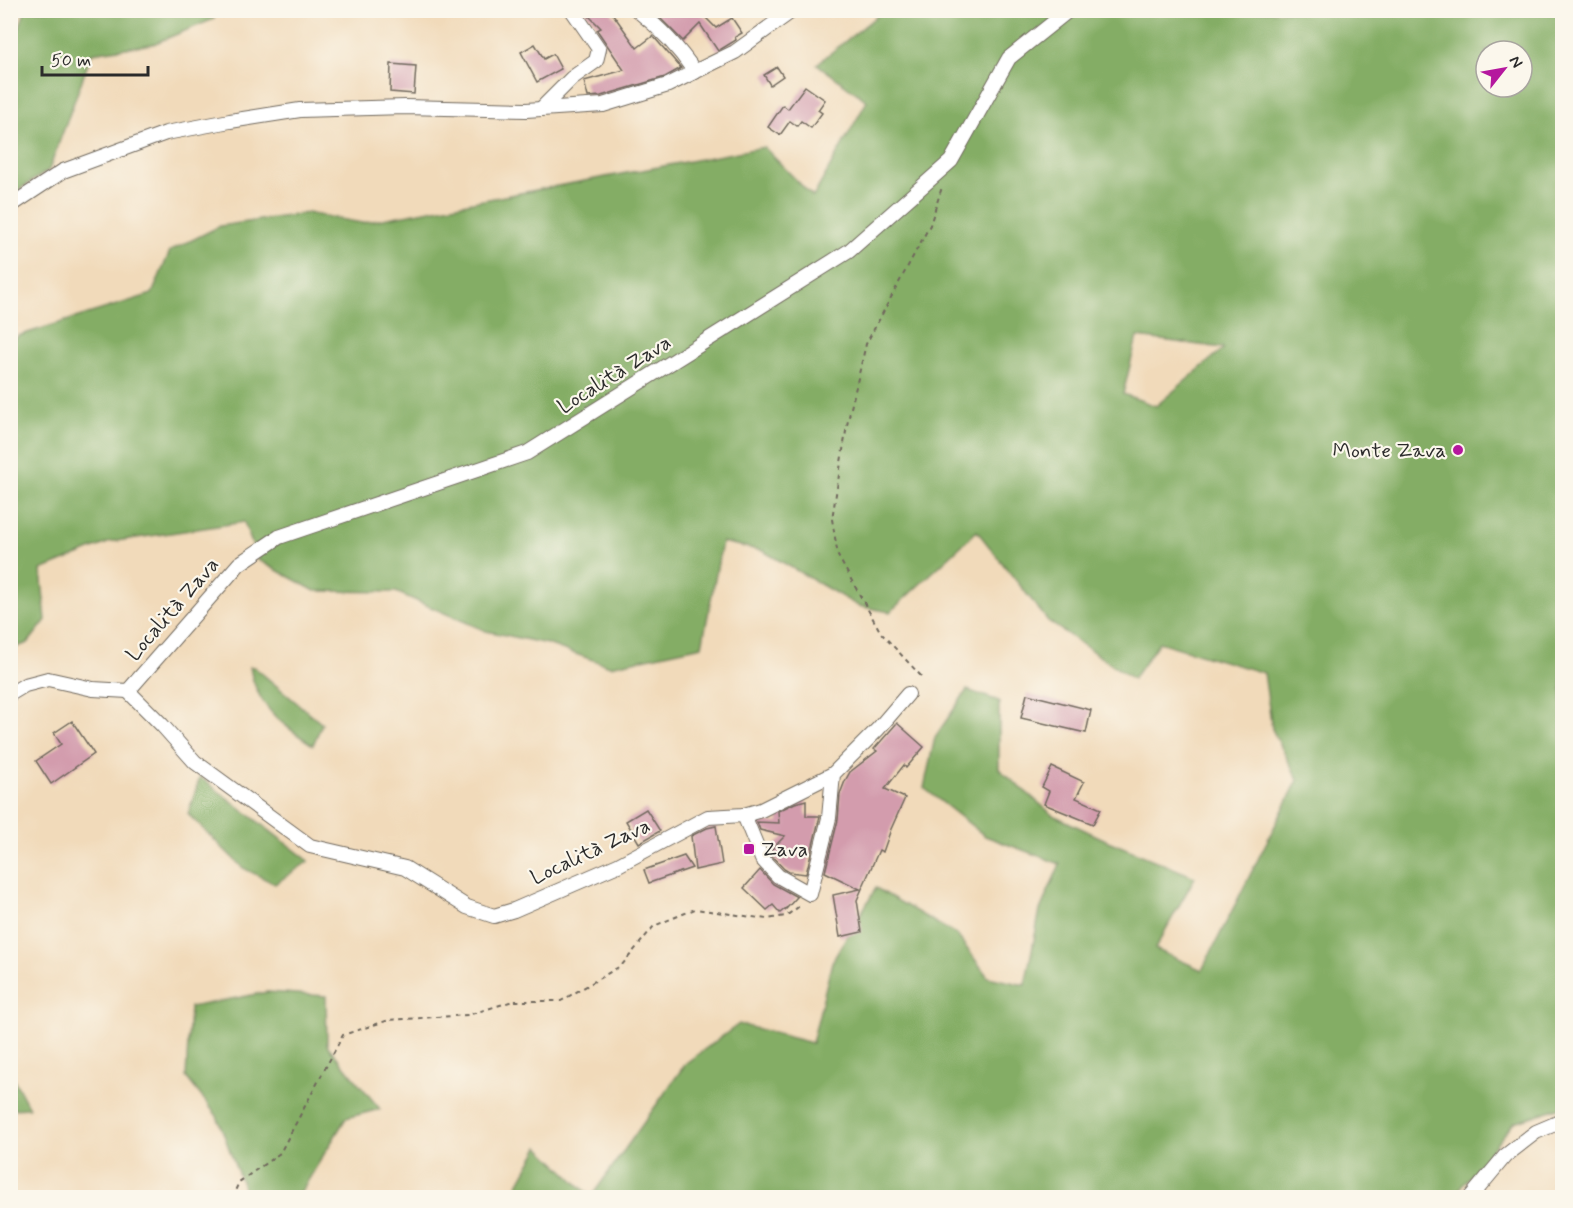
<svg xmlns="http://www.w3.org/2000/svg" width="1573" height="1208" font-family="Mynerve,sans-serif">
<style>
.forest{fill:#84ad65;stroke:#586c48;stroke-width:1.5;fill-rule:evenodd}
.building{fill:#d39cad}
.lines{fill:none;stroke-linecap:round;stroke-linejoin:round}
.street-casing{stroke:#70685d;stroke-width:16}
.path{stroke:#70685d;stroke-width:2;stroke-dasharray:4.5 4.5;stroke-linecap:butt}
.street{stroke:#fff;stroke-width:14}
.poi-dot{fill:#b5179e;stroke:#fbf7ec;stroke-width:2}
.labels{text-anchor:middle;stroke-width:4.5;stroke-linejoin:round;paint-order:stroke}
.street-label{font-size:21px;fill:#2b2b2b;stroke:#fbf7ec}
.poi-label{font-size:21px;fill:#2b2b2b;stroke:#fbf7ec;text-anchor:end}
</style>
<rect width="100%" height="100%" fill="#fbf7ec"/>
<filter id="ink" filterUnits="userSpaceOnUse"><feTurbulence type="fractalNoise" baseFrequency=".0167" numOctaves="2"/><feDisplacementMap in="SourceGraphic" scale="12" xChannelSelector="R" yChannelSelector="G"/><feConvolveMatrix kernelMatrix="1 2 1 2 8 2 1 2 1" color-interpolation-filters="sRGB"/></filter>
<filter id="wash" filterUnits="userSpaceOnUse"><feTurbulence type="fractalNoise" baseFrequency=".008" numOctaves="4" result="noise"/><feDisplacementMap in="SourceGraphic" scale="24" xChannelSelector="R" yChannelSelector="G"/><feGaussianBlur stdDeviation="1.35" result="paint"/><feColorMatrix in="noise" values="0 0 0 0 0 0 0 0 0 0 0 0 0 0 0 0 0 1.4 0 .05"/><feComposite in="paint" operator="in"/></filter>
<g filter="url(#wash)">
<rect width="100%" height="100%" fill="#f1daba"/>
<g class="forest">
<path d="M25,11v-1l189,1v8l-61,25 -61,9 -43,117 -38,25v-154l7,-9z"/>
<path d="M883,11h679v1096l-48,15 -61,75h-862l95,-134 53,-39 73,19 20,-81 44,-74 81,47 31,42 37,8 15,-75 20,-46 -75,-28 -61,-48 11,-51 32,-47 32,11v68l54,46 55,26 87,36 -40,72 47,21 96,-190 -26,-51 -8,-56 -105,-31 -26,37 -85,-58 -71,-90 -87,81 -32,-6 -95,-55 -41,-9 -20,104 -92,20 -63,-22 -61,-13 -90,-39 -81,-1 -57,-31 -14,-38 -134,20 -69,28 5,50 -18,23 -17,6v-306l7,-7 134,-42 18,-43 50,-25 87,-13 55,10 402,-76 49,50 54,-96 -50,-37zM1486,51h36v36h-36zM1137,337l86,11v1l-67,57 -33,-12z"/>
<path d="M250,667h4l68,57 -9,21c-31,-20 -57,-39 -63,-78z"/>
<path d="M200,777l109,84 -34,23 -32,-16 -55,-54z"/>
<path d="M267,992l59,4 1,49 53,64 -34,9 -48,79h-56l2,-8 -27,-73 -31,-39 4,-70z"/>
<path d="M11,1074l18,34 -18,1z"/>
<path d="M539,1147l52,50h-80z"/>
</g>
<g id="blocks">
<g class="building">
<path d="M583,10h27l27,38 16,-12 28,32 -16,9 -64,19 -13,1 -4,-16 40,-11 -27,-40 4,-2z"/>
<path d="M652,10h46l18,18 16,-10 10,15 -7,4 1,3 -18,11 -18,-27 -17,17z"/>
<path d="M535,44l9,15 9,-5 8,15 -24,13 -16,-30z"/>
<path d="M391,64l25,2 -2,28 -24,-2z"/>
<path d="M777,67l6,9 -13,9 -6,-10z"/>
<path d="M805,86l20,14 -7,10 4,3 -11,15 -10,-7 -4,5 -7,-5 -10,14 -12,-8 15,-22 5,4z"/>
<path d="M1027,694l64,16 -5,23 -65,-15z"/>
<path d="M72,721l22,33 -43,30 -15,-23 25,-17 -7,-11z"/>
<path d="M897,723l27,24 -18,21 -2,-3 -19,24 20,9 -14,31 -8,23 -4,-2 -22,50 5,32 -22,5 -7,-42 27,-6 -35,-17 13,-52 2,-26 5,-13 5,-9 27,-21 -3,-2z"/>
<path d="M1052,767l32,15 -8,16 25,11 -8,15 -49,-20 5,-13 -7,-4z"/>
<path d="M806,800v16h14l-14,58 -17,-2 -5,-3 -14,-15 -1,-2 16,-16 -25,-6 -3,-8 22,1 -1,-12 17,-8z"/>
<path d="M646,809l14,22 -21,12 -13,-22z"/>
<path d="M716,826l6,38 -27,6 -4,-34 16,-8z"/>
<path d="M684,856l8,12 -43,15 -5,-13z"/>
<path d="M760,870l13,14 24,13 -11,12v-1l-6,5 -7,-8 -6,5 -23,-22z"/>
</g>
</g>
</g>
<g filter="url(#ink)">
<use href="#blocks" fill-opacity="0" stroke="#70685d" stroke-width="1.5"/>
<g class="lines">
<defs>
<g id="street">
<path d="M637,10c23,18 42,38 58,62"/>
<path d="M541,109l31,-31 24,-17 3,-12 -27,-39"/>
<path d="M10,206l53,-35 103,-38 64,-12 70,-11 105,-3 121,3 77,-5 65,-20 67,-33 58,-42"/>
<path d="M10,694l15,-9 23,-6 45,10 35,2"/>
<path d="M833,774l-72,36 -17,5 -36,2 -90,48 -104,45 -20,6 -27,-9 -62,-39 -95,-22 -115,-84 -33,-37 -34,-34 111,-127 40,-27 248,-84 322,-202 102,-90 58,-103 60,-48"/>
<path d="M744,815l18,44 16,17 32,18 19,-76 4,-44 45,-45 30,-35"/>
<path d="M1470,1198l35,-42 31,-24 26,-11"/>
</g>
</defs>
<use href="#street" class="street-casing"/>
<g class="path">
<path d="M921,676l-40,-43 -43,-77 -6,-37 15,-94 19,-81 64,-119 12,-38"/>
<path d="M232,1198l7,-16 41,-29 63,-118 46,-15 79,-5 45,-14h48l61,-36 32,-39 41,-17 72,10 19,-3 15,-11"/>
</g>
<use href="#street" class="street"/>
</g>
</g>
<g class="poi-dot">
<circle cx="1458" cy="450" r="6"/>
<rect x="743" y="843" width="12" height="12" rx="3"/>
</g>
<g class="labels">
<g class="street-label">
<text transform="translate(614 374) rotate(-32)" y="7">Località Zava</text>
<text transform="translate(172 609) rotate(-49)" y="7">Località Zava</text>
<text transform="translate(590 851) rotate(-25)" y="7">Località Zava</text>
</g>
<g class="poi-label">
<text x="1446" y="457">Monte Zava</text>
<text x="761" y="856" text-anchor="start">Zava</text>
</g>
</g>
<rect width="1573" height="1208" fill="none" stroke="#fbf7ec" stroke-width="36"/>
<g transform="translate(1504 69) rotate(59)"><circle r="28" fill="#fbf7ec" stroke="#a8a59f" stroke-width="1.5"/>
<path d="M0-4.5L10 22L0 15L-10 22Z" fill="#b5179e"/>
<text y="-9" font-size="16" font-weight="bold" text-anchor="middle" fill="#2b2b2b">N</text>
</g>
<path d="M42 66v9h106v-9" fill="none" stroke="#2b2b2b" stroke-width="3"/>
<text x="51" y="66" font-size="18" fill="#2b2b2b" stroke="#fbf7ec" stroke-width="4.5" paint-order="stroke">50 m</text>
</svg>
